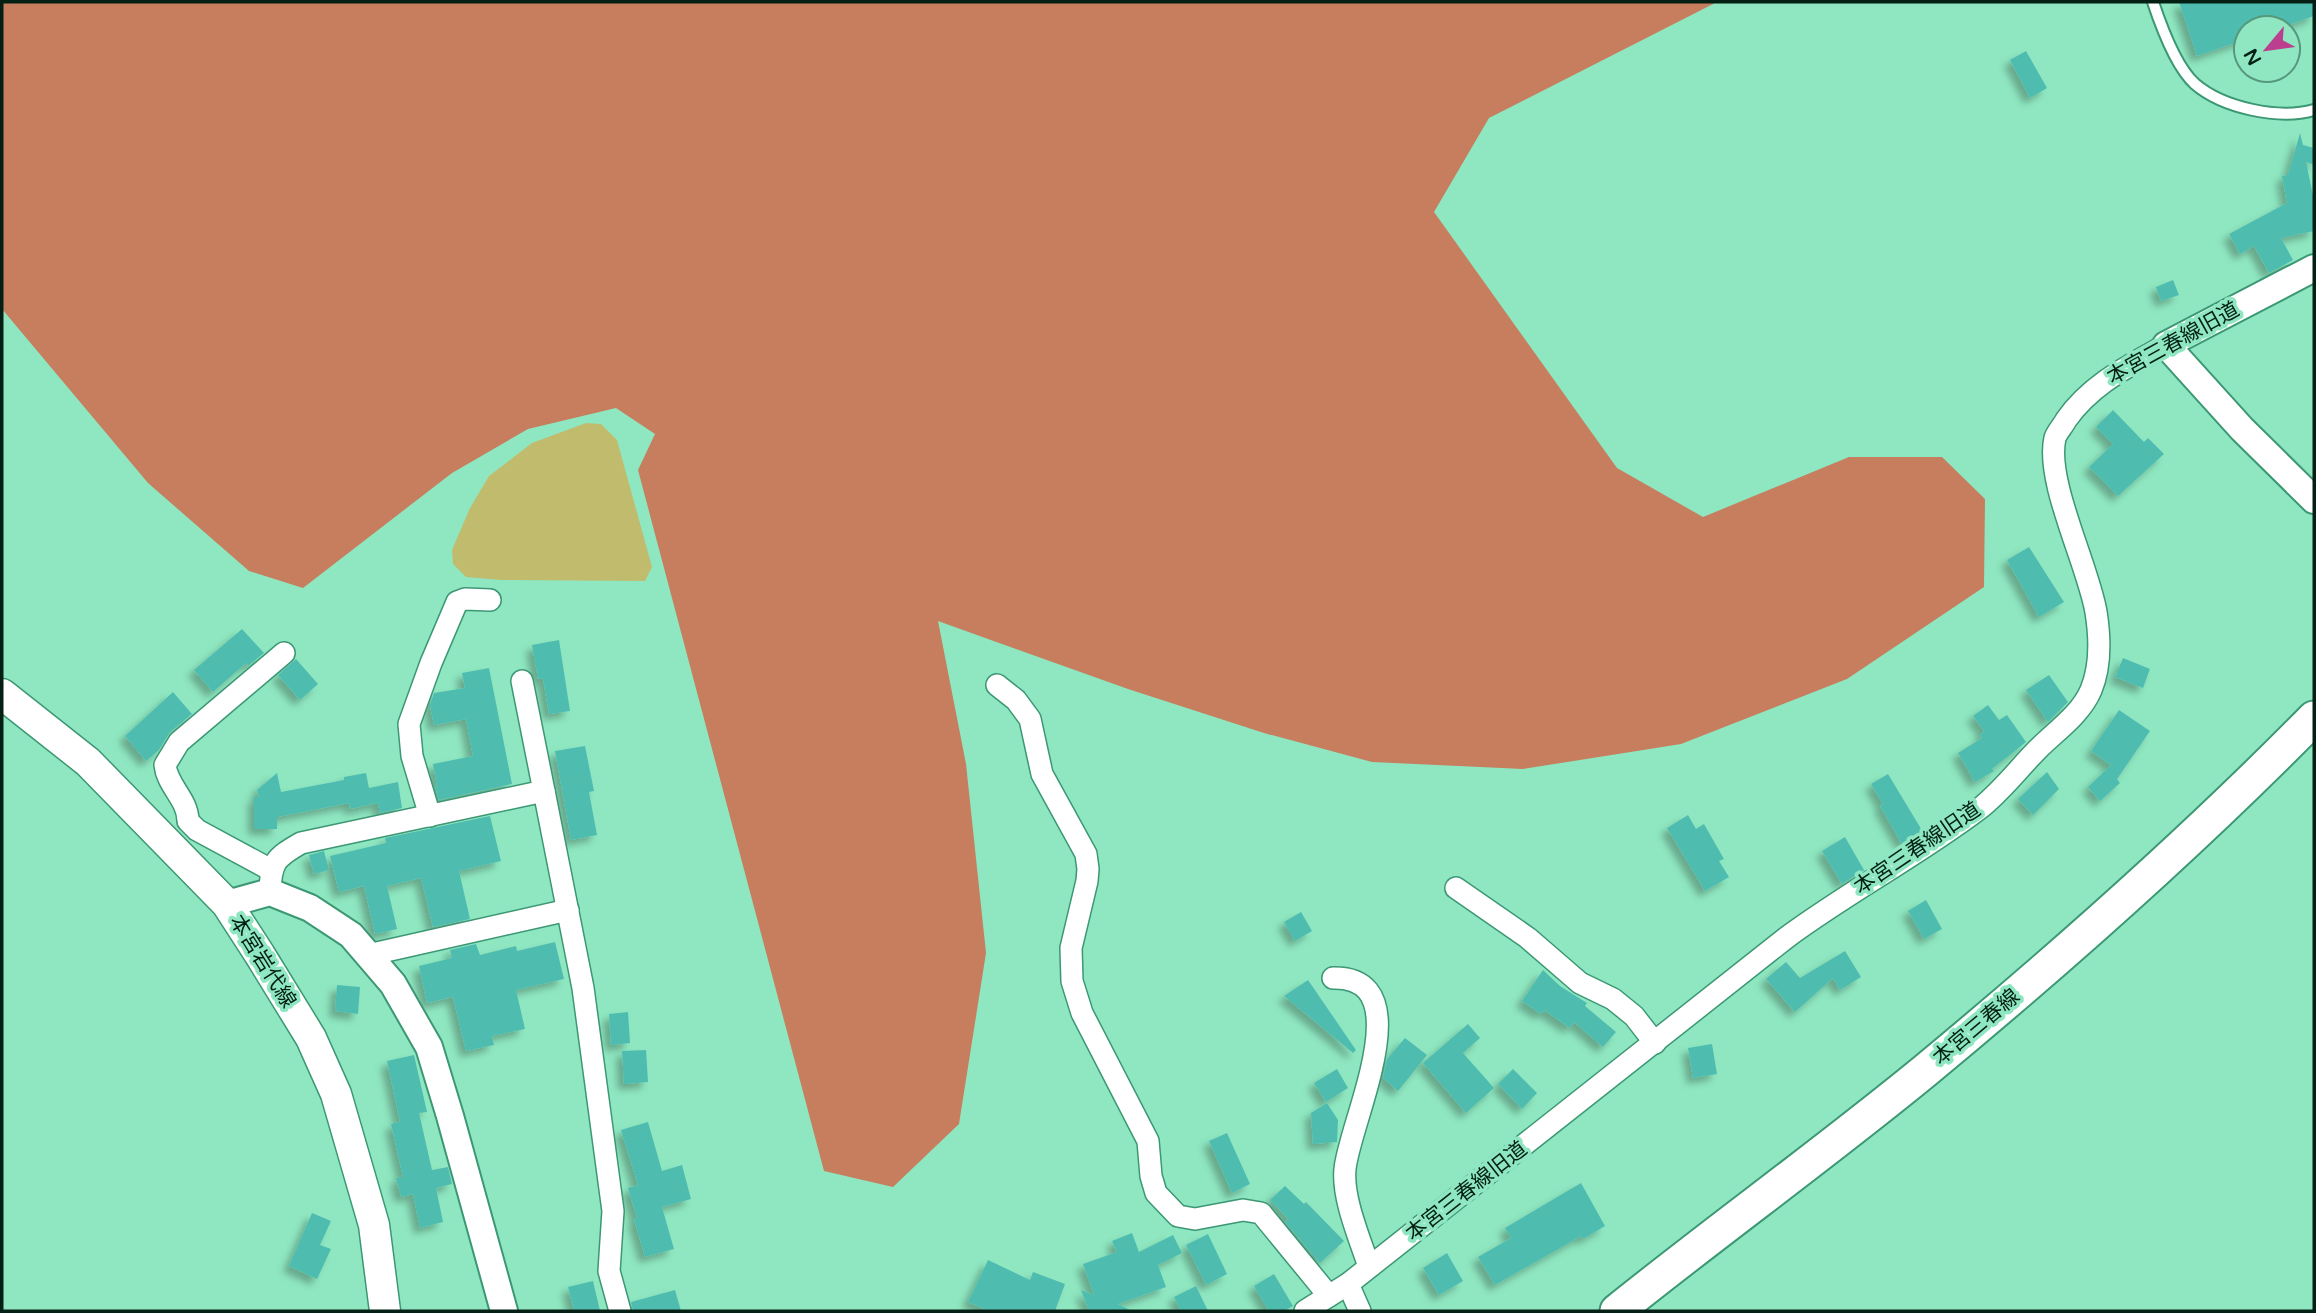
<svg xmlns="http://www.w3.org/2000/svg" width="2316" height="1313" font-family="'Varela Round','Noto Sans JP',sans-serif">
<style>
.forest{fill:#c67e5e}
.water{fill:#c1bb6d}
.building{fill:#50bcb0;filter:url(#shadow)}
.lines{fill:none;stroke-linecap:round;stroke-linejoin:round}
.service-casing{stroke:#3c9774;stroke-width:14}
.minor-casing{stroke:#3c9774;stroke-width:24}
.tertiary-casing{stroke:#3c9774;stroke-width:30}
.secondary-casing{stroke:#3c9774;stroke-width:33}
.primary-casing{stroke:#3c9774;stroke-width:37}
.service{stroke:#fff;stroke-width:10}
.minor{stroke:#fff;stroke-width:21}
.tertiary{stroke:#fff;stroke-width:26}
.secondary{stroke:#fff;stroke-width:30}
.primary{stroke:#fff;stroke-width:33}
.labels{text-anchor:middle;stroke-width:7;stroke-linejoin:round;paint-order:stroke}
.street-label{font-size:21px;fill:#042015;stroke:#8ee7c0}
</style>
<defs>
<filter id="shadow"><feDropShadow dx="-6" dy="6" stdDeviation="3.5" flood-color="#0004"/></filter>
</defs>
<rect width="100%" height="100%" fill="#8ee7c0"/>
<path class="forest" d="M2,2h1715l-228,116 -55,94 183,256 86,49 146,-60h93l43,42 -1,88 -137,92 -166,65 -158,25 -151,-7 -108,-29 -136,-44 -190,-68 28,143 20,189 -27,171 -66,63 -69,-16 -186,-701 17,-36 -39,-26 -88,21 -76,44 -149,115 -54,-17 -101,-88 -146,-174z"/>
<path class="water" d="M586,423l15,1 16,16 35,127 -7,14 -144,-1 -35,-3 -13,-13 -1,-14 18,-42 19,-32 43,-33z"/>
<g class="building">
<path d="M2179,2h135v14l-34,12h-34v11l-49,17z"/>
<path d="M2026,51l21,37 -17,10 -20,-38z"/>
<path d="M2300,133l3,12 11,3v17l-8,-3 8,38v31l-33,7 12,22 -24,13 -15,-27 -14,8 -11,-20 58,-31 -5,-27 6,-1z"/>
<path d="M2173,280l6,15 -18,6 -5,-14z"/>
<path d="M2113,410l31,32 4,-4 16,16 -46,42 -29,-29 24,-23 -17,-17z"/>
<path d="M2029,547l35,55 -25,15 -32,-57z"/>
<path d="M242,629l22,24 -16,13 -2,-3 -33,29 -19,-22z"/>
<path d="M559,640l11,71 -21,3 -6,-36 -5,1 -6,-34z"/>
<path d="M2123,658l27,11 -7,19 -28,-11z"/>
<path d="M296,659l22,25 -18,16 -22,-25z"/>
<path d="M489,668l23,116 -73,16 -4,-14h2l-4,-22 40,-8 -7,-37 -32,6 -4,-20 4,-12 31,-5 -3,-15z"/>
<path d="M2049,675l19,27 -20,20 -22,-32z"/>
<path d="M173,692l19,22 -22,18 -11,18 -13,11 -21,-25z"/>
<path d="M1988,705l11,15 8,-5 19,27 -34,27 2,2 -19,11 -17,-29 24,-15 -2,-3 4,-4 -11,-15z"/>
<path d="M2119,710l31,21 -33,48 3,4 -20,18 -12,-14 23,-22 -20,-14z"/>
<path d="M585,746l9,45 -5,1 8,43 -26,5 -16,-89z"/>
<path d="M2047,772l12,17 -26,26 -15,-16z"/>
<path d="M277,773l4,19 63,-12v-3l22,-4 3,15 29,-6 4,26 -22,5 -2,-10 -28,6 -1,-6 -72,14v12h-23v-32h5l-2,-7z"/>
<path d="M1888,774l35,58 -21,12 -22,-38 3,-2 -12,-20z"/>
<path d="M1688,815l8,14 8,-5 20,35 -5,2 10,16 -24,14 -38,-63z"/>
<path d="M490,816l11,45 -42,10 11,48 -37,8 -12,-49 -34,8 10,43 -22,5 -11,-48 -25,6 -9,-36 56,-13 -1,-5z"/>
<path d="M1845,837l19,33 -22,14 -20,-33z"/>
<path d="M324,851l5,19 -15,4 -5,-19z"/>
<path d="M1926,900l16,29 -18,10 -16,-28z"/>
<path d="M1301,912l11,19 -17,10 -11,-19z"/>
<path d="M555,942l9,37 -48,11 9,39 -33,7 2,9 -28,6 -13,-54 -26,6 -8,-37 33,-8 -2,-8 26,-6 4,11 36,-9 1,5z"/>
<path d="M1845,951l16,26 -21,13 -7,-12 -38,34 -29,-33 20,-17 14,16z"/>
<path d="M1543,970l17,16 27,17 -2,3 31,26 -13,15 -29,-25 -4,6 -26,-18 -3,4 -19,-13z"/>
<path d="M1308,980l48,70 -3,3 -69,-57z"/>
<path d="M337,985l23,2 -2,27 -23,-3z"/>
<path d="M628,1012l2,31 -19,2 -2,-31z"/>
<path d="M1468,1024l12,14 -17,15 31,35 -28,25 -43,-50z"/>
<path d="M1405,1038l22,17 -29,36 -15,-13 4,-19z"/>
<path d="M1712,1044l5,30 -24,4 -5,-30z"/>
<path d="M646,1050l2,32 -24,2 -2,-33z"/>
<path d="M414,1055l13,57 -8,1 13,57 16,-3 4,17 -16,4 7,34 -23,6 -7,-34 -12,3 -5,-19 7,-1 -12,-53 9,-2 -13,-61z"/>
<path d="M1337,1069l11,19 -22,14 -12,-19z"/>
<path d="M1513,1069l24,24 -15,16 -24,-25z"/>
<path d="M1327,1103l11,17 -1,22 -24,2 -2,-31z"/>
<path d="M648,1122l14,49 20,-6 9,34 -29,8 12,42 -29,8 -11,-38 3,-1 -9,-30 10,-3 -17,-55z"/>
<path d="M1227,1133l23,51 -18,9 -23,-52z"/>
<path d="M1581,1183l24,43 -22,13 -2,-3 -86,49 -17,-28 33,-19 -6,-10z"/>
<path d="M1285,1186l19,18 2,-2 38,39 -24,22 -35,-41 3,-3 -18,-19z"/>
<path d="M312,1213l19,8 -11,24 11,4 -14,30 -28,-13z"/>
<path d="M1132,1233l7,19 34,-17 9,18 -24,12 8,22 -48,17 14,7h-43l-8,-21 13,5 -11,-31 34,-12 -5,-11z"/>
<path d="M1208,1234l19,40 -21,11 -20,-40z"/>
<path d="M1447,1253l16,28 -24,14 -16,-27z"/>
<path d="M988,1260l42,20 3,-8 32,12 -10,27h-66l-21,-9z"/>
<path d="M1274,1274l19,32 -9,5h-15l-15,-25z"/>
<path d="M593,1281l7,30h-26l-6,-24z"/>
<path d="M1196,1286l12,25h-27l-7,-14z"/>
<path d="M675,1290l6,21h-48l-2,-9z"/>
</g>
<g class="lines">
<defs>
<path id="service" d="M2153,2c8,24 23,65 42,82 28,24 84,36 119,26"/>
<g id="minor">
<path d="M522,681l22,110"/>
<path d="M997,685l19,15 14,19 12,55 44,80 2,15 -1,12 -16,67 1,33 10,32 66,128 3,35 5,17 22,23 17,3 48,-9 18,3 68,83"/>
<path d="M430,816l-18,-60 -3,-32 22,-61 26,-61 8,-3 25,1"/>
<path d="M271,870l-74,-40 -9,-9c0,-22 -21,-35 -23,-56l14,-23 105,-89"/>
<path d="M1456,888l72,50 52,45 33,16 21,17 21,27"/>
<path d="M270,892c1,-30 5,-34 31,-49l243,-52 39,197 30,223 -4,60 11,40"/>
<path d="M368,955l200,-45"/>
<path d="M1333,978c90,-2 16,145 12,191 -3,29 15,70 24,98"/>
<path d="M1348,1284l12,27"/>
<path d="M1305,1311l43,-27 438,-346c62,-46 131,-82 193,-129 22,-17 40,-41 59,-60 18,-18 43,-35 53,-59 10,-24 9,-53 5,-78 -8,-47 -51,-131 -41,-174 2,-6 8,-12 11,-18 25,-36 63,-54 100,-75"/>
</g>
<g id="tertiary">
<path d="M2314,268l-148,77 76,84 72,71"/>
<path d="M227,904l43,-12 40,16 41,27 42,49 36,63 21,69 54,195"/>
</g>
<path id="secondary" d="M2,694l86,68 139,142 33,51 51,83 25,56 38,131 11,86"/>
<path id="primary" d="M1617,1311c102,-82 208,-158 309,-241 134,-111 266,-228 388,-352"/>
</defs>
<use href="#service" class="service-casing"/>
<use href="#minor" class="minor-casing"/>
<use href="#tertiary" class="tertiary-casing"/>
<use href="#secondary" class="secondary-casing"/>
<use href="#primary" class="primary-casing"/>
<use href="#service" class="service"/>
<use href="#minor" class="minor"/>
<use href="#tertiary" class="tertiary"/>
<use href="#secondary" class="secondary"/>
<use href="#primary" class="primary"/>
</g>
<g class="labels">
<g class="street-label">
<text transform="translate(2173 343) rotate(-29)" y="7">本宮三春線旧道</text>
<text transform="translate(1917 848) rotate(-34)" y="7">本宮三春線旧道</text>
<text transform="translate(263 961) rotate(58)" y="7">本宮岩代線</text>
<text transform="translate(1976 1027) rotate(-40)" y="7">本宮三春線</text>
<text transform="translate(1466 1191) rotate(-38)" y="7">本宮三春線旧道</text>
</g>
</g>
<rect width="2316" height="1313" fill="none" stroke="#042015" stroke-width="7"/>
<g transform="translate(2267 49) rotate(241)"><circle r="33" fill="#8ee7c0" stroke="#57977c" stroke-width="2"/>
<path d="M0-5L12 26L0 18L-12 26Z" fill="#bb3f8e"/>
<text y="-10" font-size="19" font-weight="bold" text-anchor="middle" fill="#042015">N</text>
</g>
</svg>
